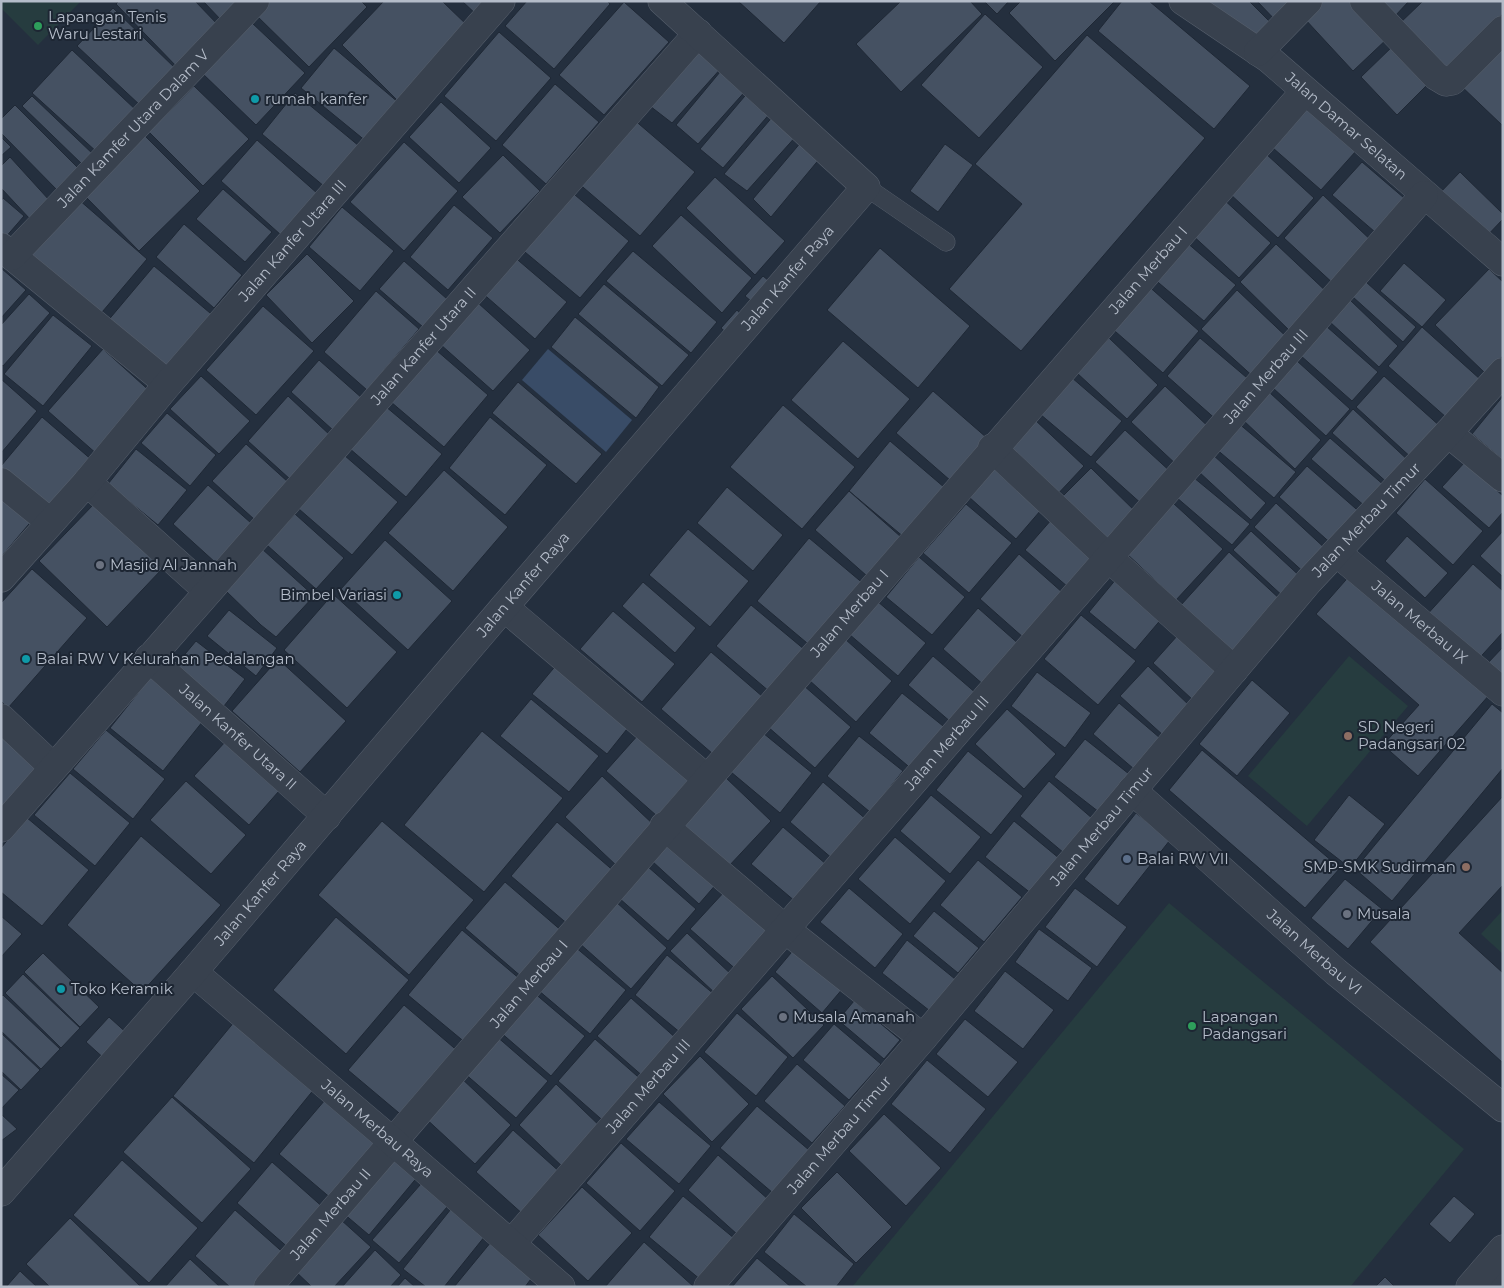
<svg xmlns="http://www.w3.org/2000/svg" width="1504" height="1288" font-family="Montserrat,sans-serif">
<style>
.green{fill:#263c3f}
.water{fill:#394c67}
.building{fill:#455162;stroke:#1f2835}
.lines{fill:none;stroke-linecap:round;stroke-linejoin:round}
.service-casing{stroke:#565f6c;stroke-width:19}
.minor-casing{stroke:#565f6c;stroke-width:29}
.tertiary-casing{stroke:#565f6c;stroke-width:29}
.service{stroke:#38414e;stroke-width:18}
.minor{stroke:#38414e;stroke-width:28}
.tertiary{stroke:#38414e;stroke-width:28}
.leisure-dot{fill:#2e9e5b;stroke:#1d2633;stroke-width:2}
.culture-dot{fill:#0f9aa8;stroke:#1d2633;stroke-width:2}
.worship-dot{fill:#6b7280;stroke:#1d2633;stroke-width:2}
.education-dot{fill:#8d6e63;stroke:#1d2633;stroke-width:2}
.service-dot{fill:#5c6f8a;stroke:#1d2633;stroke-width:2}
.labels{text-anchor:middle;stroke-width:4;stroke-linejoin:round;paint-order:stroke}
.poi-label{font-size:15px;fill:#b4bcc9;stroke:#1d2633;text-anchor:start}
.street-label{font-size:15px;fill:#b4bcc9;stroke:#1d2633}
</style>
<rect width="100%" height="100%" fill="#242f3e"/>
<g class="green">
<path d="M1,1h80l-43,44 -37,-37z"/>
<path d="M1349,656l59,50 -101,120 -59,-50z"/>
<path d="M1169,903l295,246 -114,138h-498z"/>
<path d="M1503,910v44l-22,-20z"/>
</g>
<path class="water" d="M548,349l84,71 -26,32 -84,-72z"/>
<g class="building">
<path d="M119,1h76l25,26 -42,41 -62,-64z"/>
<path d="M203,1h39l-20,20z"/>
<path d="M266,1h95l6,6 -58,60 -55,-54z"/>
<path d="M384,1h58l28,27 -71,74 -57,-57z"/>
<path d="M462,1h28l-12,15z"/>
<path d="M527,1h80l3,3 -56,65 -49,-43z"/>
<path d="M738,1h83l-37,42z"/>
<path d="M901,1h69l12,13 -81,78 -45,-48z"/>
<path d="M984,1h25l-12,13z"/>
<path d="M1021,1h94l-60,60 -46,-48z"/>
<path d="M1122,1h27l101,85 -36,43 -116,-98z"/>
<path d="M1211,1h38l26,26 -19,18 -51,-38z"/>
<path d="M1257,1h43l-22,22z"/>
<path d="M1322,1h33l34,36 -36,34 -49,-53z"/>
<path d="M1381,1h28l-14,15z"/>
<path d="M1423,1h80v13l-62,58 -43,-47z"/>
<path d="M624,2l45,40 -65,73 -45,-40z"/>
<path d="M113,8l64,62 -35,37 -65,-61z"/>
<path d="M985,14l58,53 -64,71 -58,-53z"/>
<path d="M251,22l54,51 -49,52 -54,-52z"/>
<path d="M499,32l52,46 -55,63 -52,-45z"/>
<path d="M1087,35l118,103 -184,213 -72,-62 73,-85 -47,-40z"/>
<path d="M1396,43l36,37 -35,35 -36,-38z"/>
<path d="M700,47l23,19 -51,57 -22,-17z"/>
<path d="M1503,47v79l-45,-43z"/>
<path d="M334,48l65,55 -32,39 -66,-54z"/>
<path d="M72,50l65,61 -39,42 -66,-60z"/>
<path d="M725,66l24,21 -51,57 -22,-19z"/>
<path d="M555,84l44,38 -53,62 -44,-39z"/>
<path d="M194,86l55,53 -46,47 -54,-54z"/>
<path d="M750,90l22,21 -49,57 -23,-19z"/>
<path d="M295,93l64,53 -34,41 -63,-53z"/>
<path d="M32,96l63,60 -11,10 -62,-60z"/>
<path d="M441,102l50,46 -32,35 -50,-46z"/>
<path d="M15,105l66,66 -22,21 -58,-59v-14z"/>
<path d="M1308,107l48,44 -35,39 -48,-42z"/>
<path d="M774,115l24,19 -51,57 -23,-17z"/>
<path d="M632,118l63,54 -55,64 -63,-54z"/>
<path d="M145,136l55,55 -61,60 -54,-55z"/>
<path d="M1,137l10,10 -10,9z"/>
<path d="M257,140l61,54 -37,41 -60,-54z"/>
<path d="M802,141l19,16 -50,60 -18,-18z"/>
<path d="M404,142l54,49 -54,60 -54,-49z"/>
<path d="M945,144l28,21 -35,47 -28,-21z"/>
<path d="M1265,153l49,45 -36,40 -49,-45z"/>
<path d="M503,155l37,36 -40,42 -38,-36z"/>
<path d="M10,157l40,44 -20,18 -29,-31v-22z"/>
<path d="M1362,162l49,42 -29,34 -50,-43z"/>
<path d="M1460,172l43,42v5l-19,20 -46,-44z"/>
<path d="M715,177l70,64 -30,34 -69,-67z"/>
<path d="M223,189l49,43 -27,30 -49,-43z"/>
<path d="M568,189l61,52 -49,57 -61,-51z"/>
<path d="M1323,195l52,49 -39,42 -52,-48z"/>
<path d="M1221,197l50,46 -32,35 -50,-46z"/>
<path d="M3,198l21,18 -20,23 -3,-3v-35z"/>
<path d="M78,199l69,60 -50,59 -70,-59z"/>
<path d="M454,205l39,33 -45,52 -38,-33z"/>
<path d="M342,207l52,44 -34,40 -51,-44z"/>
<path d="M681,215l71,63 -30,35 -70,-67z"/>
<path d="M184,224l58,51 -28,33 -58,-51z"/>
<path d="M1185,241l51,44 -32,36 -51,-43z"/>
<path d="M1276,244l55,52 -37,39 -54,-53z"/>
<path d="M880,248l90,78 -52,62 -91,-78z"/>
<path d="M633,251l84,71 -26,31 -85,-72z"/>
<path d="M307,254l47,47 -42,42 -46,-48z"/>
<path d="M512,255l55,47 -32,37 -55,-48z"/>
<path d="M404,261l43,38 -24,28 -44,-38z"/>
<path d="M1404,263l42,37 -24,27 -42,-36z"/>
<path d="M154,266l62,52 -47,58 -63,-53z"/>
<path d="M1,268l25,22 -25,28z"/>
<path d="M1489,269l14,13v74l-18,17 -50,-48z"/>
<path d="M763,276l12,10 -17,21 -13,-11z"/>
<path d="M1366,282l50,45 -13,15 -50,-45z"/>
<path d="M1145,283l54,48 -36,42 -55,-48z"/>
<path d="M604,284l85,71 -27,31 -84,-72z"/>
<path d="M1237,290l56,53 -35,38 -57,-52z"/>
<path d="M376,291l43,38 -52,61 -43,-38z"/>
<path d="M29,294l21,19 -47,53 -2,-2v-39z"/>
<path d="M1350,300l48,46 -19,21 -49,-45z"/>
<path d="M477,302l53,48 -37,41 -53,-47z"/>
<path d="M263,306l51,45 -58,64 -50,-45z"/>
<path d="M737,310l7,8 -14,18 -9,-8z"/>
<path d="M53,315l39,31 -49,60 -39,-32z"/>
<path d="M575,317l84,70 -23,31 -85,-71z"/>
<path d="M1326,326l52,46 -26,29 -52,-46z"/>
<path d="M1422,327l59,53 -34,38 -59,-52z"/>
<path d="M1109,338l49,47 -31,34 -50,-46z"/>
<path d="M1200,338l53,45 -34,39 -52,-46z"/>
<path d="M843,341l67,58 -52,60 -67,-59z"/>
<path d="M103,349l50,45 -55,61 -50,-44z"/>
<path d="M436,350l52,45 -44,52 -53,-45z"/>
<path d="M319,360l44,39 -29,32 -43,-39z"/>
<path d="M1297,361l53,48 -24,27 -53,-48z"/>
<path d="M201,376l49,45 -31,33 -49,-45z"/>
<path d="M1384,376l58,52 -28,32 -58,-53z"/>
<path d="M1071,377l51,44 -31,36 -51,-43z"/>
<path d="M1,379l36,32 -36,42z"/>
<path d="M518,382l84,72 -26,30 -84,-71z"/>
<path d="M1165,386l48,45 -34,36 -48,-45z"/>
<path d="M933,391l54,47 -36,43 -55,-48z"/>
<path d="M1269,392l52,48 -26,29 -52,-49z"/>
<path d="M288,396l43,40 -40,44 -43,-39z"/>
<path d="M1503,396v64l-31,-26z"/>
<path d="M783,405l72,62 -53,62 -72,-62z"/>
<path d="M385,406l57,48 -36,43 -57,-49z"/>
<path d="M1353,409l58,54 -20,23 -59,-53z"/>
<path d="M167,413l49,42 -26,31 -49,-43z"/>
<path d="M42,417l51,44 -44,52 -48,-40v-7z"/>
<path d="M490,417l57,48 -42,50 -56,-47z"/>
<path d="M1034,419l50,47 -30,32 -49,-47z"/>
<path d="M1237,422l59,50 -22,26 -59,-50z"/>
<path d="M1125,430l48,44 -29,32 -49,-44z"/>
<path d="M1330,438l56,49 -19,21 -56,-49z"/>
<path d="M890,441l55,47 -40,50 -56,-47z"/>
<path d="M246,444l42,38 -33,38 -43,-39z"/>
<path d="M136,449l51,41 -29,35 -50,-41z"/>
<path d="M1212,454l54,49 -15,17 -53,-49z"/>
<path d="M344,455l54,47 -46,53 -53,-46z"/>
<path d="M1000,462l47,41 -31,36 -47,-42z"/>
<path d="M1465,462l38,34v16l-14,16 -47,-41z"/>
<path d="M1307,466l56,49 -28,32 -56,-50z"/>
<path d="M1091,468l49,48 -32,33 -50,-48z"/>
<path d="M444,470l64,57 -55,64 -65,-58z"/>
<path d="M1193,477l57,47 -18,21 -56,-48z"/>
<path d="M1425,479l58,52 -30,34 -57,-52z"/>
<path d="M208,485l43,38 -35,40 -43,-39z"/>
<path d="M727,487l56,48 -30,36 -56,-48z"/>
<path d="M1,491l33,27 -33,39z"/>
<path d="M849,491l52,46 -34,39 -52,-46z"/>
<path d="M1173,503l50,46 -47,51 -50,-47z"/>
<path d="M1276,503l53,49 -21,24 -54,-49z"/>
<path d="M94,504l68,65 -55,58 -68,-66z"/>
<path d="M966,504l46,39 -43,50 -46,-40z"/>
<path d="M295,514l49,44 -28,31 -49,-44z"/>
<path d="M1052,519l42,38 -26,30 -43,-37z"/>
<path d="M688,529l61,52 -39,46 -61,-52z"/>
<path d="M1251,531l53,49 -18,19 -53,-49z"/>
<path d="M1503,531v46l-23,-21z"/>
<path d="M1407,536l41,37 -23,25 -40,-37z"/>
<path d="M809,538l56,47 -52,63 -56,-47z"/>
<path d="M385,540l67,61 -44,49 -67,-61z"/>
<path d="M261,548l53,48 -38,41 -15,-12 -35,-34z"/>
<path d="M1229,552l53,49 -48,53 -53,-49z"/>
<path d="M1019,554l44,39 -39,45 -44,-39z"/>
<path d="M919,557l46,40 -33,38 -46,-38z"/>
<path d="M1473,564l30,27v41l-29,32 -50,-46z"/>
<path d="M32,569l55,49 -79,90 -7,-7v-98z"/>
<path d="M1352,573l138,121 -72,82 -35,-31 36,-40 -103,-91z"/>
<path d="M1117,578l46,39 -28,33 -46,-38z"/>
<path d="M643,582l53,46 -21,25 -53,-47z"/>
<path d="M333,594l64,58 -50,56 -63,-58z"/>
<path d="M877,601l49,42 -28,33 -49,-42z"/>
<path d="M751,605l54,45 -35,42 -54,-46z"/>
<path d="M978,608l43,38 -36,40 -42,-37z"/>
<path d="M229,610l48,38 -21,28 -49,-40z"/>
<path d="M613,611l62,53 -33,38 -62,-53z"/>
<path d="M1081,615l55,46 -38,44 -54,-46z"/>
<path d="M1178,635l41,37 -26,28 -40,-37z"/>
<path d="M845,639l47,42 -36,41 -47,-42z"/>
<path d="M196,641l49,38 -21,27 -49,-40z"/>
<path d="M1503,647v31l-16,-14z"/>
<path d="M711,652l52,45 -50,57 -52,-45z"/>
<path d="M933,656l44,38 -25,29 -44,-38z"/>
<path d="M278,659l68,62 -46,51 -68,-61z"/>
<path d="M558,663l77,56 -28,35 -75,-60z"/>
<path d="M1148,666l43,41 -27,29 -44,-40z"/>
<path d="M1037,672l54,41 -26,35 -54,-42z"/>
<path d="M154,673l53,43 -44,55 -53,-43z"/>
<path d="M1252,680l38,33 -53,63 -38,-32z"/>
<path d="M803,685l48,42 -36,41 -48,-42z"/>
<path d="M902,693l46,37 -34,41 -45,-38z"/>
<path d="M531,699l68,57 -30,36 -69,-56z"/>
<path d="M1119,703l41,35 -26,31 -41,-35z"/>
<path d="M1492,704l11,9v55l-111,133 -37,-32z"/>
<path d="M1007,709l49,45 -32,35 -49,-45z"/>
<path d="M106,730l59,49 -32,40 -60,-50z"/>
<path d="M1,731l43,38 -43,48z"/>
<path d="M482,731l81,67 -79,94 -80,-67z"/>
<path d="M763,733l49,40 -32,40 -49,-41z"/>
<path d="M639,734l51,44 -33,38 -51,-45z"/>
<path d="M859,736l44,35 -33,41 -43,-36z"/>
<path d="M1085,739l44,35 -30,38 -45,-35z"/>
<path d="M225,742l54,49 -30,34 -55,-49z"/>
<path d="M1202,750l138,118 -35,40 -136,-118z"/>
<path d="M968,751l55,45 -32,39 -55,-45z"/>
<path d="M70,773l60,50 -35,43 -61,-51z"/>
<path d="M602,776l53,50 -37,41 -53,-50z"/>
<path d="M725,777l46,44 -43,46 -46,-44z"/>
<path d="M186,781l60,54 -35,39 -61,-54z"/>
<path d="M1049,781l44,38 -29,34 -44,-37z"/>
<path d="M823,782l45,39 -34,39 -44,-38z"/>
<path d="M931,795l50,42 -31,37 -50,-43z"/>
<path d="M1349,795l36,29 -35,44 -36,-28z"/>
<path d="M1503,796v89l-44,48 44,40v90l-133,-121z"/>
<path d="M1136,813l34,27 -52,66 -34,-27z"/>
<path d="M26,817l63,53 -47,56 -41,-34v-44z"/>
<path d="M382,821l92,79 -65,75 -91,-80z"/>
<path d="M1014,821l46,38 -28,35 -47,-37z"/>
<path d="M557,822l59,51 -46,53 -59,-50z"/>
<path d="M783,827l44,38 -31,37 -45,-38z"/>
<path d="M141,836l80,69 -79,87 -75,-67z"/>
<path d="M895,837l51,44 -36,43 -52,-45z"/>
<path d="M671,840l47,42 -19,22 -47,-43z"/>
<path d="M978,860l44,37 -38,45 -44,-37z"/>
<path d="M647,866l49,43 -28,32 -49,-43z"/>
<path d="M1345,879l37,30 -34,40 -37,-31z"/>
<path d="M505,882l58,50 -40,46 -58,-50z"/>
<path d="M849,888l54,46 -28,34 -55,-46z"/>
<path d="M1075,888l52,39 -30,40 -52,-40z"/>
<path d="M725,891l48,42 -34,39 -49,-43z"/>
<path d="M615,901l52,47 -36,41 -53,-47z"/>
<path d="M934,911l45,37 -21,25 -45,-37z"/>
<path d="M1,916l21,18 -21,23z"/>
<path d="M336,917l73,63 -63,74 -73,-64z"/>
<path d="M1039,929l53,39 -24,33 -53,-39z"/>
<path d="M462,930l59,50 -54,64 -59,-49z"/>
<path d="M687,933l47,44 -17,18 -47,-44z"/>
<path d="M907,940l48,39 -25,32 -48,-38z"/>
<path d="M574,946l52,44 -36,44 -52,-44z"/>
<path d="M796,947l48,40 -22,26 -47,-41z"/>
<path d="M43,953l56,54 -19,20 -56,-55z"/>
<path d="M667,955l48,40 -33,39 -47,-39z"/>
<path d="M1005,971l49,39 -31,39 -49,-38z"/>
<path d="M23,974l57,54 -19,20 -56,-55z"/>
<path d="M772,976l52,49 -31,33 -52,-49z"/>
<path d="M533,992l52,44 -34,40 -52,-45z"/>
<path d="M3,995l57,54 -19,20 -40,-38v-34z"/>
<path d="M631,998l47,42 -33,38 -48,-42z"/>
<path d="M854,1001l46,39 -16,19 -46,-39z"/>
<path d="M404,1005l56,48 -55,65 -57,-48z"/>
<path d="M737,1013l51,44 -32,39 -52,-44z"/>
<path d="M109,1017l21,19 -23,25 -21,-19z"/>
<path d="M965,1019l53,43 -30,35 -52,-43z"/>
<path d="M235,1021l80,67 -61,75 -81,-67z"/>
<path d="M834,1024l47,40 -32,36 -46,-40z"/>
<path d="M1,1033l39,37 -19,20 -20,-19z"/>
<path d="M495,1035l53,46 -32,37 -53,-46z"/>
<path d="M595,1039l50,44 -37,42 -50,-44z"/>
<path d="M700,1056l49,48 -37,38 -49,-48z"/>
<path d="M927,1060l59,49 -36,44 -59,-49z"/>
<path d="M797,1064l48,42 -33,37 -48,-42z"/>
<path d="M1,1074l18,16 -18,19z"/>
<path d="M459,1076l52,49 -36,39 -53,-49z"/>
<path d="M556,1084l49,47 -38,40 -48,-46z"/>
<path d="M172,1097l79,72 -49,54 -79,-71z"/>
<path d="M325,1100l54,46 -46,54 -54,-46z"/>
<path d="M659,1102l52,44 -32,38 -53,-45z"/>
<path d="M757,1106l52,44 -36,43 -53,-45z"/>
<path d="M1,1114l16,15 -16,12z"/>
<path d="M884,1114l57,54 -35,38 -57,-55z"/>
<path d="M513,1130l49,44 -37,42 -49,-44z"/>
<path d="M621,1143l54,48 -35,40 -54,-48z"/>
<path d="M392,1153l27,22 -50,60 -26,-22z"/>
<path d="M718,1155l51,45 -31,35 -50,-45z"/>
<path d="M122,1160l76,68 -49,55 -76,-68z"/>
<path d="M272,1162l54,48 -35,40 -54,-47z"/>
<path d="M837,1172l55,55 -36,36 -55,-55z"/>
<path d="M427,1177l26,23 -54,63 -27,-23z"/>
<path d="M582,1187l50,46 -44,48 -50,-46z"/>
<path d="M683,1196l52,43 -34,41 -52,-43z"/>
<path d="M1454,1196l21,18 -25,29 -21,-19z"/>
<path d="M455,1204l34,27 -45,56h-18l-23,-18z"/>
<path d="M235,1210l52,46 -27,31h-30l-35,-31z"/>
<path d="M794,1214l60,50 -18,23h-29l-43,-35z"/>
<path d="M70,1218l71,69h-91l-24,-23z"/>
<path d="M340,1219l31,28 -37,40h-22l-18,-17z"/>
<path d="M491,1242l42,34 -8,11h-71z"/>
<path d="M644,1242l50,45h-89z"/>
<path d="M375,1250l26,25 -11,12h-48z"/>
<path d="M757,1258l34,29h-59z"/>
<path d="M190,1259l30,28h-55z"/>
<path d="M20,1271l17,16h-31z"/>
<path d="M1385,1277l10,10h-20z"/>
<path d="M405,1278l10,9h-18z"/>
</g>
<g class="lines">
<defs>
<path id="service" d="M866,187l80,55"/>
<g id="minor">
<path id="s1" d="M1183,1l86,58 234,203"/>
<path d="M1364,1l72,75 10,6 6,-1 51,-51"/>
<path d="M1258,52l50,-51"/>
<path d="M1,247l167,137"/>
<path id="s2" d="M12,256l243,-255"/>
<path d="M1448,433l55,45"/>
<path d="M992,448l117,110 125,112"/>
<path d="M1,482l49,40"/>
<path d="M87,482l121,109"/>
<path id="s3" d="M1336,552l167,140"/>
<path id="s4" d="M1,578l86,-96 81,-98 333,-383"/>
<path d="M504,607l202,171"/>
<path id="s5" d="M149,658l178,158"/>
<path d="M1,718l52,49"/>
<path id="s6" d="M1132,790l204,182 167,136"/>
<path d="M664,826l121,103 138,109"/>
<path id="s7" d="M1,828l697,-795"/>
<path id="s8" d="M511,1244l913,-1049"/>
<path d="M1484,1271l18,16"/>
<path id="s9" d="M268,1287c344,-400 689,-799 1037,-1196"/>
<path id="s10" d="M708,1287l215,-249 386,-457 139,-148 55,-61"/>
</g>
<g id="tertiary">
<path id="s11" d="M193,972l199,169 169,146"/>
<path id="s12" d="M1,1192l192,-220 311,-365 362,-420 -204,-186"/>
<path d="M1470,1287l33,-38"/>
</g>
</defs>
<use href="#service" class="service-casing"/>
<use href="#minor" class="minor-casing"/>
<use href="#tertiary" class="tertiary-casing"/>
<use href="#service" class="service"/>
<use href="#minor" class="minor"/>
<use href="#tertiary" class="tertiary"/>
</g>
<g class="leisure-dot">
<circle cx="38" cy="26" r="5"/>
<circle cx="1192" cy="1026" r="5"/>
</g>
<g class="culture-dot">
<circle cx="255" cy="99" r="5"/>
<circle cx="397" cy="595" r="5"/>
<circle cx="26" cy="659" r="5"/>
<circle cx="61" cy="989" r="5"/>
</g>
<g class="worship-dot">
<circle cx="100" cy="565" r="5"/>
<circle cx="1347" cy="914" r="5"/>
<circle cx="783" cy="1017" r="5"/>
</g>
<g class="education-dot">
<circle cx="1348" cy="736" r="5"/>
<circle cx="1466" cy="867" r="5"/>
</g>
<circle class="service-dot" cx="1127" cy="859" r="5"/>
<g class="labels">
<g class="poi-label">
<text x="48" y="22">Lapangan Tenis<tspan x="48" dy="17">Waru Lestari</tspan></text>
<text x="265" y="104">rumah kanfer</text>
<text x="110" y="570">Masjid Al Jannah</text>
<text x="387" y="600" text-anchor="end">Bimbel Variasi</text>
<text x="36" y="664">Balai RW V Kelurahan Pedalangan</text>
<text x="1358" y="732">SD Negeri<tspan x="1358" dy="17">Padangsari 02</tspan></text>
<text x="1137" y="864">Balai RW VII</text>
<text x="1456" y="872" text-anchor="end">SMP-SMK Sudirman</text>
<text x="1357" y="919">Musala</text>
<text x="71" y="994">Toko Keramik</text>
<text x="793" y="1022">Musala Amanah</text>
<text x="1202" y="1022">Lapangan<tspan x="1202" dy="17">Padangsari</tspan></text>
</g>
<g class="street-label">
<text dy="5" stroke="none"><textPath href="#s1" startOffset="206">Jalan Damar Selatan</textPath></text>
<text dy="5" stroke="none"><textPath href="#s2" startOffset="176">Jalan Kamfer Utara Dalam V</textPath></text>
<text dy="5" stroke="none"><textPath href="#s4" startOffset="446">Jalan Kanfer Utara III</textPath></text>
<text dy="5" stroke="none"><textPath href="#s9" startOffset="1345">Jalan Merbau I</textPath></text>
<text dy="5" stroke="none"><textPath href="#s12" startOffset="1206">Jalan Kanfer Raya</textPath></text>
<text dy="5" stroke="none"><textPath href="#s7" startOffset="641">Jalan Kanfer Utara II</textPath></text>
<text dy="5" stroke="none"><textPath href="#s8" startOffset="1150">Jalan Merbau III</textPath></text>
<text dy="5" stroke="none"><textPath href="#s10" startOffset="1011">Jalan Merbau Timur</textPath></text>
<text dy="5" stroke="none"><textPath href="#s12" startOffset="801">Jalan Kanfer Raya</textPath></text>
<text dy="5" stroke="none"><textPath href="#s9" startOffset="890">Jalan Merbau I</textPath></text>
<text dy="5" stroke="none"><textPath href="#s3" startOffset="109">Jalan Merbau IX</textPath></text>
<text dy="5" stroke="none"><textPath href="#s5" startOffset="119">Jalan Kanfer Utara II</textPath></text>
<text dy="5" stroke="none"><textPath href="#s8" startOffset="664">Jalan Merbau III</textPath></text>
<text dy="5" stroke="none"><textPath href="#s10" startOffset="606">Jalan Merbau Timur</textPath></text>
<text dy="5" stroke="none"><textPath href="#s12" startOffset="396">Jalan Kanfer Raya</textPath></text>
<text dy="5" stroke="none"><textPath href="#s6" startOffset="244">Jalan Merbau VI</textPath></text>
<text dy="5" stroke="none"><textPath href="#s9" startOffset="400">Jalan Merbau I</textPath></text>
<text dy="5" stroke="none"><textPath href="#s8" startOffset="209">Jalan Merbau III</textPath></text>
<text dy="5" stroke="none"><textPath href="#s11" startOffset="242">Jalan Merbau Raya</textPath></text>
<text dy="5" stroke="none"><textPath href="#s10" startOffset="201">Jalan Merbau Timur</textPath></text>
<text dy="5" stroke="none"><textPath href="#s9" startOffset="96">Jalan Merbau II</textPath></text>
</g>
</g>
<rect width="1504" height="1288" fill="none" stroke="#b4bcc9" stroke-width="5"/>
</svg>
